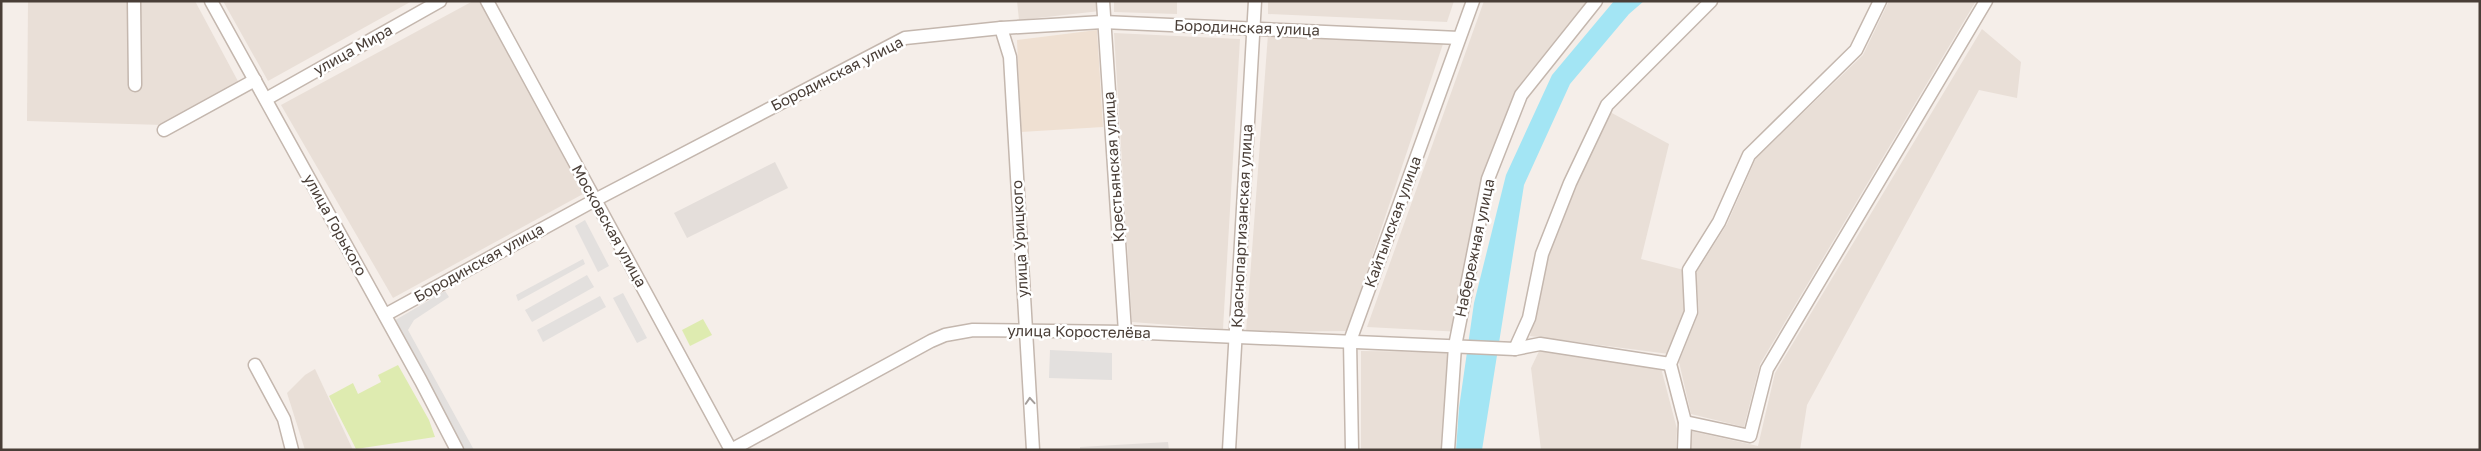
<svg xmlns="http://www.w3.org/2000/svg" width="2481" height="451" font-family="'Golos Text',sans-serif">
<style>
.residential{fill:#e9dfd7}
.industrial{fill:#e4deda}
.education{fill:#efe0d2}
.green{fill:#deebb0}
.parking{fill:#e3e0de}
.water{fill:#a3e5f4}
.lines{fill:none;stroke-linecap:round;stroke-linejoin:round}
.minor-casing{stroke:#c4b7ae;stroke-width:15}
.minor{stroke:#fff;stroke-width:12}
.oneway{stroke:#a49e9b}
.labels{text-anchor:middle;stroke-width:5;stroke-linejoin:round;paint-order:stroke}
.street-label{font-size:15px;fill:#493e37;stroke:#fff}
</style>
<rect width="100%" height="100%" fill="#f5eee9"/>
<g class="residential">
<path d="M28,1h167l45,84 -77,40 -136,-4z"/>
<path d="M223,1h189l-144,80z"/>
<path d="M473,1h8l102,193 -190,104 -112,-193z"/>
<path d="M1017,1h82l1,10 -81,9z"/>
<path d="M1114,1h63v13l-63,-2z"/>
<path d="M1268,1h186l-7,21 -179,-8z"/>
<path d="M1484,1h104l-73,91 -32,89 -21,151 -95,-5z"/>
<path d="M1889,1h87l-216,363 -16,63 -53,-13 -12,-52 20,-50 -3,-39 31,-49 29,-66 107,-103z"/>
<path d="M1982,29l39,33 -4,36 -38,-8 -172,315 -7,45h-110l1,-19 67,15 17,-73z"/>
<path d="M1114,33l126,6 -17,290 -91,-7z"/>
<path d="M1268,34l176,7 -97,290 -101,1z"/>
<path d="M1610,112l59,32 -28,115 43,11 1,42 -16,42 -139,-18 19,-81 26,-71z"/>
<path d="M1541,347l120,21 16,61 -1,21h-135l-10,-82z"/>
<path d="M1361,351l90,1 -7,98h-83z"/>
<path d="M315,369l38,81h-48l-18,-57 18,-18z"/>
</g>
<g class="industrial">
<path d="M775,162l13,26 -101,50 -13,-25z"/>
<path d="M1168,442l1,8h-89v-3z"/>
</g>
<path class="education" d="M1097,30l6,97 -82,5 -4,-92z"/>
<g class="green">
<path d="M703,319l9,16 -22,11 -8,-16z"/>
<path d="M398,365l31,55 6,17 -79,12 -27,-53 24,-13 5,11 23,-12 -3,-7z"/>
</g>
<g class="parking">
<path d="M585,220l24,46 -11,6 -23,-46z"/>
<path d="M583,259l2,5 -67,37 -2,-6z"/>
<path d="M587,275l7,12 -62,35 -7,-12z"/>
<path d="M445,291l4,6 -35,23 -6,10 66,120h-12l-70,-128z"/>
<path d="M623,293l24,45 -10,5 -24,-45z"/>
<path d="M600,296l6,11 -63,35 -6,-12z"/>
<path d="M1050,350l62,3v27l-63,-2z"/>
</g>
<path class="water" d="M1614,1h30l-15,13 -59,70 -46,101 -42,265h-26l3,-42 15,-105 32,-128 46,-100z"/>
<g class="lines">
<defs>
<g id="minor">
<path d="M134,1l1,84"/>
<path d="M211,1l210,380 36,69"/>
<path d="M487,1l244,449"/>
<path d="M1103,1l22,331"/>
<path d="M1001,28l9,29 23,393"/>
<path d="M266,99l174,-98"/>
<path d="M164,130l91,-50"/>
<path d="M385,315l210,-115 310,-162 96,-10 102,-6 356,16"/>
<path d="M1515,349l14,-31 13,-64 28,-71 37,-78 104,-104"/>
<path d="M255,365l29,54 8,31"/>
<path d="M1685,422l65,14 17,-67 219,-368"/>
<path d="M731,450l200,-109 14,-6 28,-5 152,2 390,17 25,-5 130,20"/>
<path d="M1229,450l26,-449"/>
<path d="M1352,450l-2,-109 123,-340"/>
<path d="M1448,450l7,-104 33,-167 33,-84 75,-94"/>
<path d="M1684,450l1,-28 -15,-58 21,-52 -2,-42 30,-48 30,-67 107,-105 24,-49"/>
</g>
</defs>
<use href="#minor" class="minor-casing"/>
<use href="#minor" class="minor"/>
</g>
<defs><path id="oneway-chevron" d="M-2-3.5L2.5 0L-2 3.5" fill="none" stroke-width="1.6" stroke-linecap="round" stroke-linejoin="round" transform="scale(1.25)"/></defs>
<use class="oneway" href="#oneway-chevron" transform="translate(1030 401) rotate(-94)"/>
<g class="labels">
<g class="street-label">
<text transform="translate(1247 28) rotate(2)" y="5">Бородинская улица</text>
<text transform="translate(353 50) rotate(-29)" y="5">улица Мира</text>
<text transform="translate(837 74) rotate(-27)" y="5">Бородинская улица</text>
<text transform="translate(1114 167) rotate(-94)" y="5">Крестьянская улица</text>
<text transform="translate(1393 222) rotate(-70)" y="5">Кайтымская улица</text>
<text transform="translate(335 225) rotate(61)" y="5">улица Горького</text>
<text transform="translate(609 226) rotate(61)" y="5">Московская улица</text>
<text transform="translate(1242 226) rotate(-87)" y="5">Краснопартизанская улица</text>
<text transform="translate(1020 239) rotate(-93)" y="5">улица Урицкого</text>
<text transform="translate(1475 248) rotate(-78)" y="5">Набережная улица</text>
<text transform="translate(479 263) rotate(-29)" y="5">Бородинская улица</text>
<text transform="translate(1079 332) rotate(1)" y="5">улица Коростелёва</text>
</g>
</g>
<rect width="2481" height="451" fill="none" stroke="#493e37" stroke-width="5"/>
</svg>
